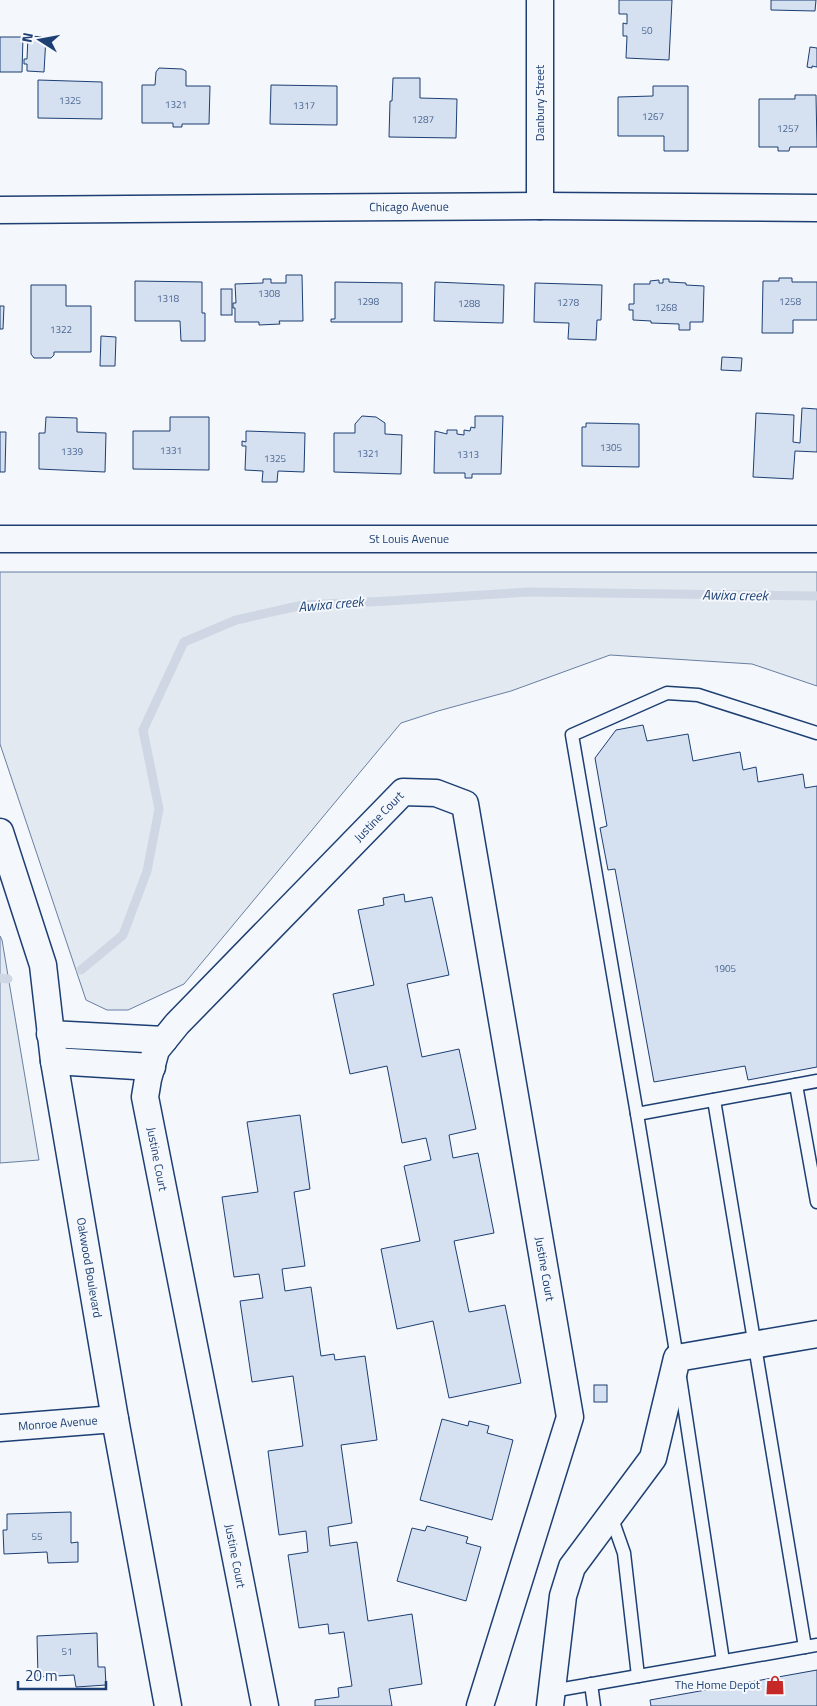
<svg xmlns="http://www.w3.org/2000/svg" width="817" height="1706" font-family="'Titillium Web',sans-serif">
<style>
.green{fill:#e3e9f0;stroke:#687fa3}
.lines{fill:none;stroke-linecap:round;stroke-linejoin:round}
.stream{stroke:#cfd7e4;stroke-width:9}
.building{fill:#d5e0f0;stroke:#1d3f73}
.service-casing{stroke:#1d3f73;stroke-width:15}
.minor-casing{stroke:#1d3f73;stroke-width:29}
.service{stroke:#f4f7fb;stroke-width:12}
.minor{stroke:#f4f7fb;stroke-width:26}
.labels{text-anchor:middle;stroke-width:4;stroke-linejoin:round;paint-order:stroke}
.number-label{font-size:10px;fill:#4b6792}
.street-label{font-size:12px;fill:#1d3f73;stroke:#f4f7fb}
.poi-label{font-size:12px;fill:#1d3f73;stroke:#f4f7fb;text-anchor:end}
.water-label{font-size:14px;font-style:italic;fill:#1d3f73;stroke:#f4f7fb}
</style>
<rect width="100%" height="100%" fill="#f4f7fb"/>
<g class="green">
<path d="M0,572h817v114l-65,-22 -142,-9 -99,36 -73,20 -37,12 -217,261 -56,26h-21l-21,-10 -86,-256z"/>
<path d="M0,936l2,4 37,220 -39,3z"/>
</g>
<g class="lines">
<g class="stream">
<path d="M81,970l42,-35 24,-64 12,-62 -16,-79 41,-88 52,-22 67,-15 85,-4 141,-9 288,4"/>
<path d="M0,978l8,1"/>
</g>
</g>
<g class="building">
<path d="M619,0h53l-3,60 -43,-2 1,-22h-4v-13l4,1v-10h-8z"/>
<path d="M771,0h45l-1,11 -44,-1z"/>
<path d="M28,36l18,1 -2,35 -17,-1v-7h-3v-5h3z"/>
<path d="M0,37h23l-1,35h-22z"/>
<path d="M810,47l7,1v19l-5,-1v2l-5,-1z"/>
<path d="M159,68l23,1 4,2v15h24l-1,38h-27v3h-9v-4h-31v-38h13l1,-13z"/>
<path d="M393,78h27v20l37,1 -1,39 -67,-1 1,-36h2z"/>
<path d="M38,80l64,2v37l-64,-1z"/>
<path d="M271,85l66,1v39l-67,-1z"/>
<path d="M653,86h35v65h-24v-15h-46v-39l35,-1z"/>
<path d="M795,95h21l1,52h-27l-1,4h-11v-4h-19v-48h36z"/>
<path d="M286,275h16l1,46h-24l1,3 -21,1v-3h-24v-14h-2v-5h3l-1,-19 28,-1v-4h8v4h15z"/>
<path d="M779,278h13v4h25v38h-24v13h-31l1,-52h16z"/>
<path d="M663,279h6v3l17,1v2l18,1 -1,36h-13v8h-11v-6l-28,-1v-2l-18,-1v-10h-4v-6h5v-20h16v-3l9,-1v3h4z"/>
<path d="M135,281l67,1v31h3v28h-24l-1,-20h-45z"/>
<path d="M335,282l67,1v39h-71v-3h4z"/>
<path d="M435,282l69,3 -1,38 -69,-2z"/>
<path d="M535,283l67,2 -1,35h-4l-1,20 -28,-1 1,-16 -35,-1z"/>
<path d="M31,285h35v21h25v46h-37v3l-3,3h-17l-3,-4z"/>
<rect x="221" y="289" width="11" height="26"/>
<path d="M0,306h4l-1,23h-3z"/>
<path d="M101,336l15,1 -1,29h-15z"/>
<path d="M722,357l20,1 -1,13 -20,-1z"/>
<path d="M802,408l15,1v43l-22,-1 -2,28 -40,-2 3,-64 38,2 -1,27 7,1z"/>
<path d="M362,416l14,1 9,6v11l17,1 -1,39 -67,-2v-39h21v-9z"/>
<path d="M475,416h28l-2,58h-29v4h-7v-5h-31l1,-42 12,3v-4h10v4l7,1v-5l6,1 1,-4 4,1z"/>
<path d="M46,417l31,1v14l29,1 -1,39 -66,-3v-36h6z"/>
<path d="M170,417h39v53l-76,-1v-38h37z"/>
<path d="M586,423l53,1v43l-57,-1v-39h4z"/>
<path d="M246,431l59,2 -1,39 -26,-1 -1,11h-15l1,-11 -18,-1 1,-24h-4v-5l4,1z"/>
<path d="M0,432h6l-1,40h-5z"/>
<path d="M643,725l4,16 41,-7 5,27 47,-9 3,18 13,-3 2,15 45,-8 2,14 12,-2v281l-69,13 -3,-14 -91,16 -39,-213 -7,1 -8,-42 7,-2 -12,-68 21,-28z"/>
<path d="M404,894l1,8 27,-5 17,78 -42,9 15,73 37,-8 17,80 -27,6 4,23 25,-5 16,80 -40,8 15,71 36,-7 16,78 -72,15 -16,-77 -36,8 -16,-80 39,-8 -16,-75 27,-6 -5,-22 -24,5 -15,-77 -37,8 -17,-80 41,-9 -16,-75 26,-5 -1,-7z"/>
<path d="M300,1115l10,74 -16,3 11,74 -23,3 3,22 26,-4 10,69 13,-2 1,6 30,-4 12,84 -36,5 11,78 -24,4 2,19 27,-4 11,79 44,-7 10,70 -33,5 3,17h-77v-6l24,-3 -1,-9 14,-2 -8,-54 -15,2 -1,-10 -29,4 -11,-73 20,-3 -2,-21 -27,4 -11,-84 35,-5 -10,-70 -41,6 -12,-81 23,-3 -4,-24 -25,3 -12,-80 36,-5 -11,-70z"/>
<rect x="594" y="1385" width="13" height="17"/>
<path d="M442,1419l26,7 1,-5 20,5 -2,7 26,7 -21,80 -72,-20z"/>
<path d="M71,1512v31l7,-1v20l-30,1 -1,-11 -43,2 -1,-24h4v-16z"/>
<path d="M427,1526l41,11 -2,6 15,4 -15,54 -69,-20 15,-53 13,3z"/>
<path d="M97,1633l1,34h7l1,18 -30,2 -2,-12 -36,2 -1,-41z"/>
<path d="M817,1670v36h-166l-1,-6z"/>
</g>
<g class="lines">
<defs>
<g id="service">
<path d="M796,1085l21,117"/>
<path d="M714,1100l91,547"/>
<path d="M637,1114l-65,-379 95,-42 31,2 119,38"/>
<path d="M611,1516l13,37 14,123"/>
<path d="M723,1661l-46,-303 -40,-244 180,-33"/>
<path d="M591,1684l3,22"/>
<path d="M552,1691l265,-46"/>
</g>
<g id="minor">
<path d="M540,206v-206"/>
<path id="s1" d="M0,210l540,-4 277,2"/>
<path id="s2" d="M0,539h817"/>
<path id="s3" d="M0,832l43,133 11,96 61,358 53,287"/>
<path d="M50,1034l114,6"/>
<path d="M54,1061l98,6"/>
<path id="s4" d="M0,1428l115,-9"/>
<path id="s5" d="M265,1706l-120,-609 3,-18 8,-29 21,-26 226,-232 33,1 29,11 105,613 -90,289"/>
<path d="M550,1706l13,-110 9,-29 81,-109 24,-100 140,-24"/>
</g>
</defs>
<use href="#service" class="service-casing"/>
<use href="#minor" class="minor-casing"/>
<use href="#service" class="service"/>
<use href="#minor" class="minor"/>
</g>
<defs>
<symbol id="shop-bare" viewBox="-9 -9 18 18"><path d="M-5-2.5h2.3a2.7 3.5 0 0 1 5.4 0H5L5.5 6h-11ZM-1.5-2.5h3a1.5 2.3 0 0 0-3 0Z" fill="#c62828" stroke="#f4f7fb" stroke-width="2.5" paint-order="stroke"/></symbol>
</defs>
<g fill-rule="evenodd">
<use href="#shop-bare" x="761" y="1671" width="28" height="28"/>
</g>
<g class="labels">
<g class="number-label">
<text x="647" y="34">50</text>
<text x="70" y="104">1325</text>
<text x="176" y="108">1321</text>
<text x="304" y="109">1317</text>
<text x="653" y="120">1267</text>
<text x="423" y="123">1287</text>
<text x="788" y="132">1257</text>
<text x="269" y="297">1308</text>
<text x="168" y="302">1318</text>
<text x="368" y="305">1298</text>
<text x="790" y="305">1258</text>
<text x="568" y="306">1278</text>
<text x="469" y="307">1288</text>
<text x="666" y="311">1268</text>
<text x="61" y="333">1322</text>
<text x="611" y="451">1305</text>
<text x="171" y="454">1331</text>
<text x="72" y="455">1339</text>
<text x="368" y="457">1321</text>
<text x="468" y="458">1313</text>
<text x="275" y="462">1325</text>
<text x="725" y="972">1905</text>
<text x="37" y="1540">55</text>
<text x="67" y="1655">51</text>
</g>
<g class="street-label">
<text transform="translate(540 103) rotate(-90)" y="4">Danbury Street</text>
<text dy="4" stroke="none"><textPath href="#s1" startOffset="409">Chicago Avenue</textPath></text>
<text dy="4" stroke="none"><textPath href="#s2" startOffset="409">St Louis Avenue</textPath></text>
<text dy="4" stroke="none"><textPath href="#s5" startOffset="992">Justine Court</textPath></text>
<text transform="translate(157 1159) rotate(79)" y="4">Justine Court</text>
<text dy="4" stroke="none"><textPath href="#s3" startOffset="446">Oakwood Boulevard</textPath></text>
<text dy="4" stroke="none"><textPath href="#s5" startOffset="1562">Justine Court</textPath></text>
<text dy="4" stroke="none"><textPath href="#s4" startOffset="58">Monroe Avenue</textPath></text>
<text transform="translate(235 1556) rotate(79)" y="4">Justine Court</text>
</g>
<g class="poi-label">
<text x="760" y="1689">The Home Depot</text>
</g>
<g class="water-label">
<text transform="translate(735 595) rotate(1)" y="5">Awixa creek</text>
<text transform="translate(331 604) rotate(-5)" y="5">Awixa creek</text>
</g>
</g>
<g transform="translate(40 40) rotate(281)" stroke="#f4f7fb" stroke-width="4" paint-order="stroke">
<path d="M0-4L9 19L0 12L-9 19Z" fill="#1d3f73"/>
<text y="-8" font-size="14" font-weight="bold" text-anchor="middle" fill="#1d3f73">N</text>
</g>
<path d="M18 1681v8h88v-8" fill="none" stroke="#1d3f73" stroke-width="2.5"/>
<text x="25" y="1681" font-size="15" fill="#1d3f73" stroke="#f4f7fb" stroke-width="4" paint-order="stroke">20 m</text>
</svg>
